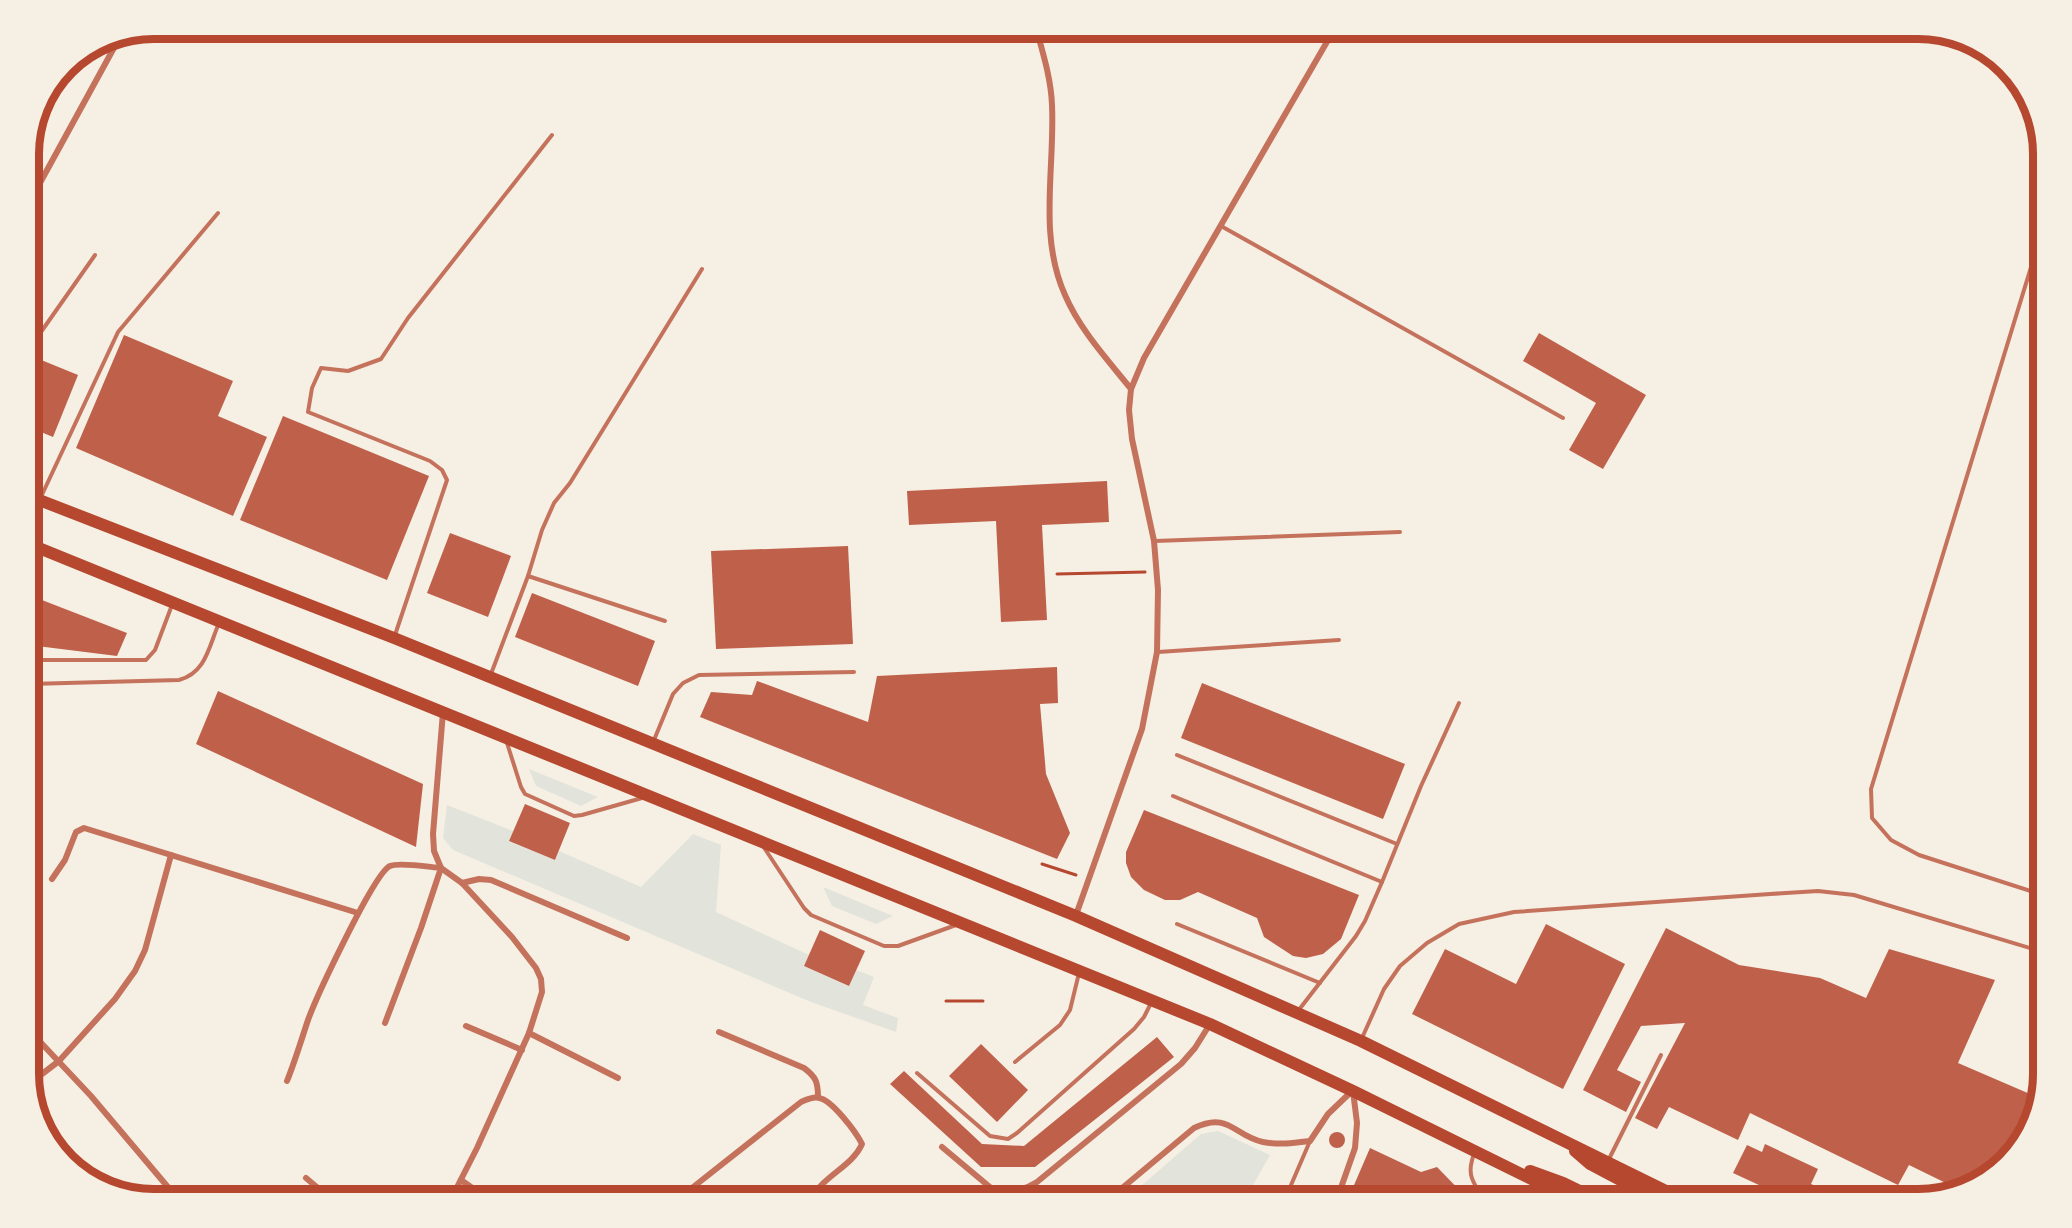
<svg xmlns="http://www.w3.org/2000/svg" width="2072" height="1228" font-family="'Roboto Serif',serif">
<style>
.green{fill:#e2e4dc}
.building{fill:#bf614a}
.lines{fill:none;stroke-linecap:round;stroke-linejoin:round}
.path{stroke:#b5482f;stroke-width:3}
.service{stroke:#c5725c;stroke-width:4}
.minor{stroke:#c5725c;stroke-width:6}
.primary{stroke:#b5482f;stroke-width:12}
.rim{fill:none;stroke:#b5482f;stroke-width:8}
</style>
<rect width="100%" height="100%" fill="#f6efe4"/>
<g class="green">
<path d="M529,769l69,28 -17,9 -45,-20z"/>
<path d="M447,805l66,26 -3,11 45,18 4,-9 82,36 52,-53 28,11 -5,67 93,43 -5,11 45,20 7,-16 18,7 -11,28 35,13 -2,14 -85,-30 -358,-152 -10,-12z"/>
<path d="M823,887l70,29 -17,8 -44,-18z"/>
<path d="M1218,1131l52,24 -25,44h-119l75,-65z"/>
</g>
<g class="building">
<path d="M1539,333l107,62 -43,74 -34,-19 27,-47 -73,-42z"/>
<path d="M124,335l109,46 -15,35 49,21 -34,79 -157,-68z"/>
<path d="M29,355l49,20 -25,62 -24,-10z"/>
<path d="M283,416l146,60 -42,104 -147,-60z"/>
<path d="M1107,481l2,41 -67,3 5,95 -46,2 -5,-101 -87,4 -2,-34z"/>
<path d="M450,533l61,23 -23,61 -61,-24z"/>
<path d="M848,546l5,98 -137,5 -5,-98z"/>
<path d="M532,593l123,48 -17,45 -123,-49z"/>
<path d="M29,595l98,38 -10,23 -88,-11z"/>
<path d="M1057,667l1,36 -18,1 6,70 24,59 -13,26 -357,-142 11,-25 41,3 5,-14 111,41 9,-46z"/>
<path d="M1202,683l203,81 -22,55 -202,-81z"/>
<path d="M218,691l205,93 -7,63 -220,-103z"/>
<path d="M525,804l45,19 -15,37 -46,-19z"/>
<path d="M1144,810l215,85 -18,44 -18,15 -17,4 -13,-2 -29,-19 -7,-19 -59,-26 -18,8h-15l-21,-10 -13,-13 -5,-14v-11z"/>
<path d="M1546,924l79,40 -62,125 -151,-75 33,-65 71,35z"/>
<path d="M1666,928l73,37 81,13 46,20 23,-49 106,31 -37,83 79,34 -10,40 -47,46 -22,6 -49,-24 -11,20 -148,-72 -12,27 -69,-33 -12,22 -22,-11 50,-95 -44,3 -24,44 24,12 -15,30 -43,-22z"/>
<path d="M820,930l45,21 -16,35 -45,-20z"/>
<path d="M1157,1037l17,20 -139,110h-54l-91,-83 14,-13 78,73 42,2z"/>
<path d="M981,1044l47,46 -31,32 -48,-46z"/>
<circle cx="1337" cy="1140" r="8"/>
<path d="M1765,1144l53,25 -7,15 34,15h-56l-56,-26 14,-28 15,7z"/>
<path d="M1370,1148l51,24 16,-5 31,32h-120z"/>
</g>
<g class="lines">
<g class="path">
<path d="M1057,574l88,-2"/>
<path d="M1042,864l34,11"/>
<path d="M946,1001h37"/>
</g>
<g class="service">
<path d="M1221,226l342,192"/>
<path d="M2043,228l-172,561 1,29 19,22 28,15 124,40"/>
<path d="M29,335l12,-3 54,-77"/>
<path d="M40,499l78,-167 100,-119"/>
<path d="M1155,541l245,-9"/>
<path d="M528,576l137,45"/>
<path d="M395,635l52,-155 -5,-10 -12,-9 -122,-49 4,-24 9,-20 27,3 33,-12 27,-41 144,-183"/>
<path d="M1158,652l181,-12"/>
<path d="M38,660h108l9,-10 17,-45"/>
<path d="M491,674l37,-98 14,-46 12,-27 16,-20 132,-214"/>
<path d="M29,684l150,-4c27,-7 30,-34 40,-57"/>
<path d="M654,740l19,-46 10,-11 16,-8 155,-3"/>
<path d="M507,743l14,44 4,7 49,22 8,-1 60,-17"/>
<path d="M1177,755l220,89"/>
<path d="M1173,796l209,86 -17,39 -9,15 -58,75"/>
<path d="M763,846l41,62 7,7 73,31h14l58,-21"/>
<path d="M1382,882l39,-96 38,-83"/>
<path d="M1177,924l143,59"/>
<path d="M1362,1038l22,-49 16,-23 27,-23 32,-19 55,-12 256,-18 48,-3 36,4 189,57"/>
<path d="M1015,1062l45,-37 10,-15 9,-37"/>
<path d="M917,1073l73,63 18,3 9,-6 117,-104 10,-12 7,-14"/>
<path d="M1474,1154c-8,21 -1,27 9,45"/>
<path d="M1609,1159l52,-104"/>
<path d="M1285,1199l25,-58"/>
<path d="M1895,1199l7,-5 12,5"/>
</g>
<g class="minor">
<path d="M353,28l16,8"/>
<path d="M1036,28c7,25 15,51 16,77 3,64 -14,130 13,190 15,35 42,64 66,94"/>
<path d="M105,39l10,7"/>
<path d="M29,203l92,-168"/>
<path d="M443,712l-10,122 1,17 7,17 21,15 50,54 24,31 5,11 1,13 -13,41 -52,115 -26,51"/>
<path d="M52,879l13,-19 11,-28 8,-4 274,85"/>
<path d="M462,883l17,-4 12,1 136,58"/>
<path d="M1076,915l66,-186 15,-77 1,-62 -4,-49 -22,-102 -3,-29 2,-21 13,-31 191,-330"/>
<path d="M466,1026l56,24"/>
<path d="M29,1030l62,66 87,103"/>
<path d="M719,1032l85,36c12,9 14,14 14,29"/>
<path d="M529,1033l89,45"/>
<path d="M287,1081c8,-20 14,-40 21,-61 8,-22 66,-147 82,-154 9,-4 39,1 51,2l-20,60 -36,95"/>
<path d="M29,1084l30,-23 56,-62 20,-28 10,-21 26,-95"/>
<path d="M942,1147l55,46"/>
<path d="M306,1178l25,21"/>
<path d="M461,1180l27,19"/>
<path d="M678,1199l123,-97c5,-2 12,-6 18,-4 13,2 37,34 43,46 -10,23 -40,32 -50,55"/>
<path d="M981,1199c21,-8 35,-4 56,-17l144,-118 14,-16 15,-24"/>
<path d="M1109,1199l85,-71c35,-17 40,8 69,14 17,3 31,1 47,-1l18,-27 24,-23"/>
<path d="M1337,1199l18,-51 2,-25 -4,-32"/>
</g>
<g class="primary">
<path d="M29,496l365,142 682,278 285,125 321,158"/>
<path d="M29,544l1181,480 143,67 219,108"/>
<path d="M1575,1151l15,13 66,35"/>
<path d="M1530,1171l33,12 33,16"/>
</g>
</g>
<path d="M0 0H2072V1228H0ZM154 39H1918A115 115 0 0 1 2033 154V1074A115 115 0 0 1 1918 1189H154A115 115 0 0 1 39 1074V154A115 115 0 0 1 154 39Z" fill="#f6efe4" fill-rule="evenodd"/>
<path class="rim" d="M154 39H1918A115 115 0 0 1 2033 154V1074A115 115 0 0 1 1918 1189H154A115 115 0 0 1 39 1074V154A115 115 0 0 1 154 39Z"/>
</svg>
